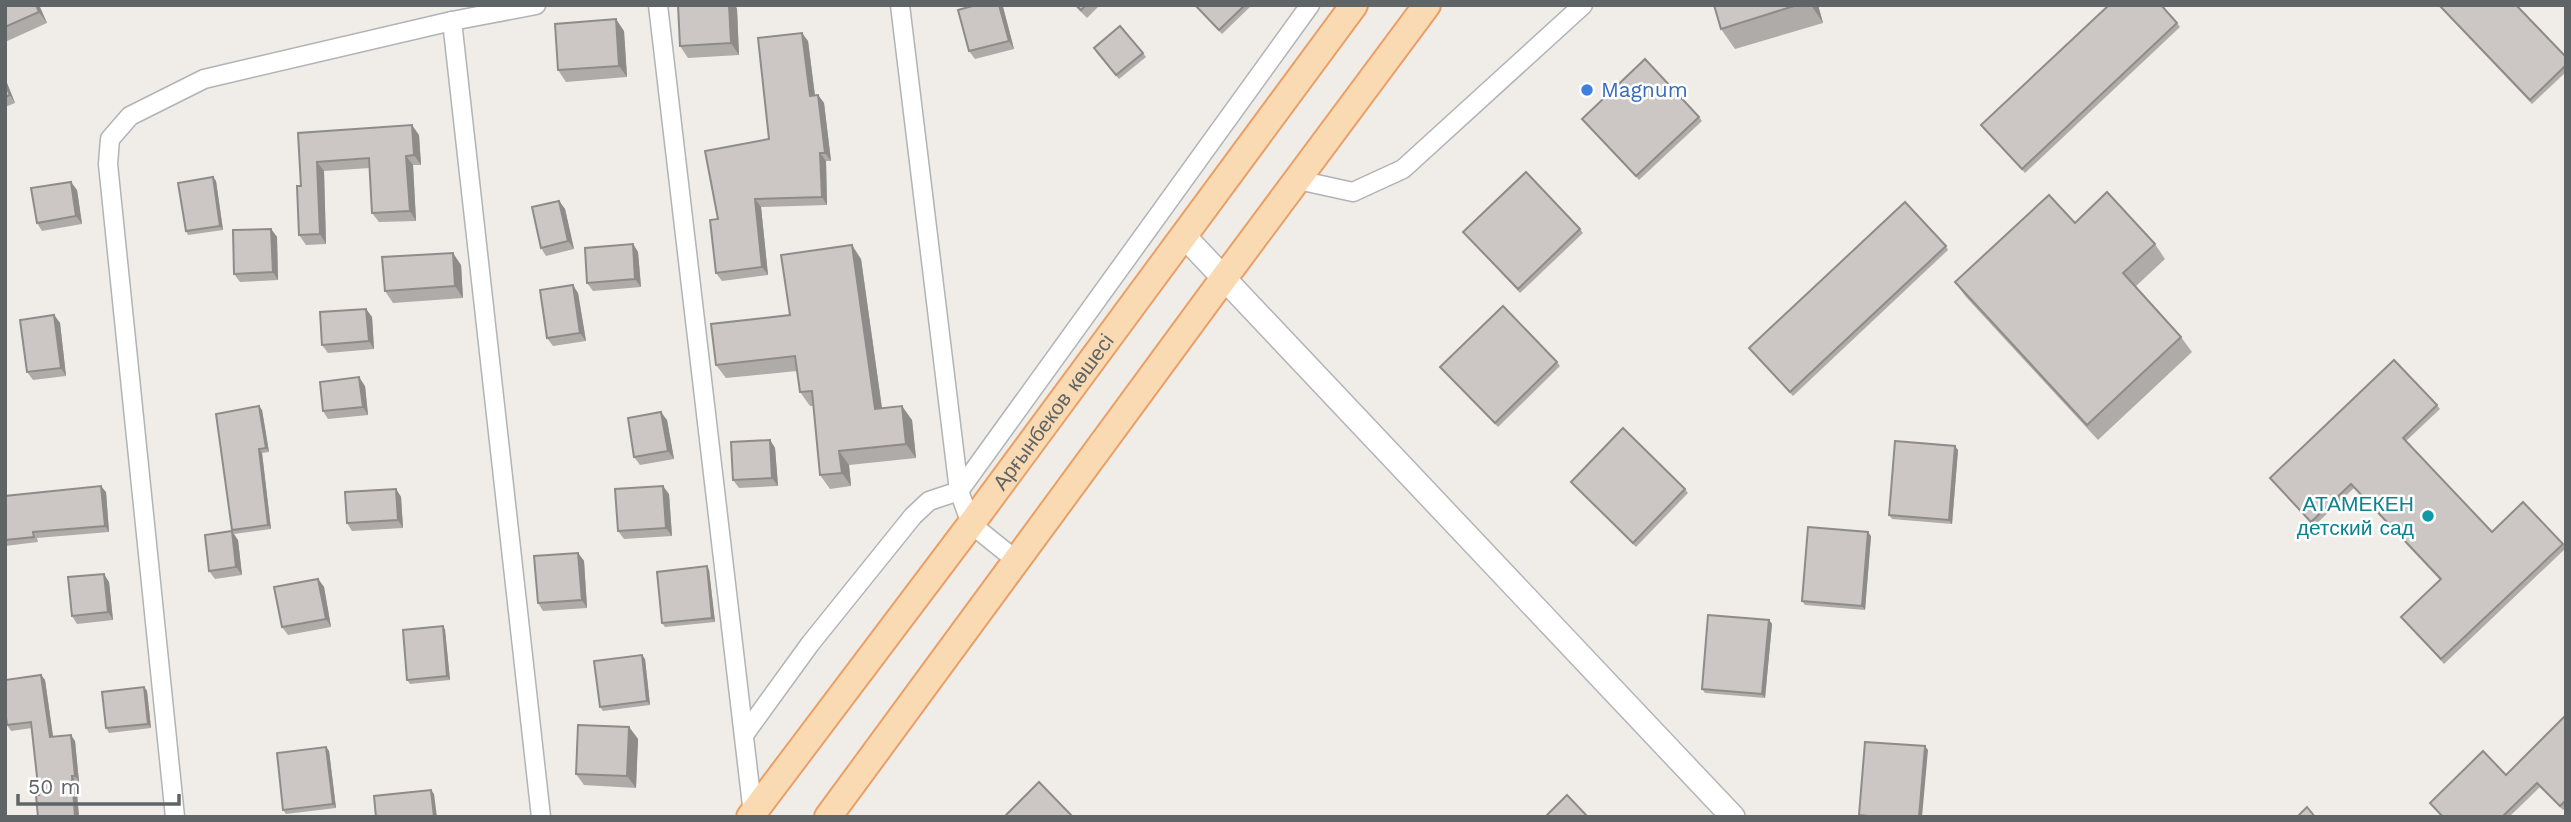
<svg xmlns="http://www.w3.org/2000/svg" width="2571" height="822" font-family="'Work Sans',sans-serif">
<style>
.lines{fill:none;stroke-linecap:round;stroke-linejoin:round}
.street-casing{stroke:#b0b4b6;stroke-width:21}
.secondary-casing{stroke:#b2b6b9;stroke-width:26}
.primary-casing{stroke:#e9a067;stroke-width:30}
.street{stroke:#fff;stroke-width:18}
.secondary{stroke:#fff;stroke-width:23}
.primary{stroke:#fadab2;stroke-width:26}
.wall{fill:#afaba9}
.shaded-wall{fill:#8f8b89}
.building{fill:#ccc7c4;stroke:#8f8b89;stroke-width:2}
.shop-dot{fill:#3f7fe0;stroke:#fff;stroke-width:2.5}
.culture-dot{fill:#0f9aa8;stroke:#fff;stroke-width:2.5}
.labels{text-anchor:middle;stroke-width:5;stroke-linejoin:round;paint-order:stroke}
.shop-label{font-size:21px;fill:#366cbe;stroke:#fff;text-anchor:start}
.street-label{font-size:21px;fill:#5f6567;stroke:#fff}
.culture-label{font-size:21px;fill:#0d838f;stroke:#fff;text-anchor:end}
</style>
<rect width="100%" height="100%" fill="#f0ece8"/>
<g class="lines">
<defs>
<g id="street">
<path d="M658,5l95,809"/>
<path d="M900,5l59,486 12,33 46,37"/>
<path d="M452,21l89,796"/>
<path d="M1298,180l55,12 50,-23 180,-164"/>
<path d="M744,735l66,-91 103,-128 16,-15 30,-10 351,-486"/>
<path d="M175,817l-67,-653 2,-25 20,-23 74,-37 248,-58 84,-16"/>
</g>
<path id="secondary" d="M1184,236l549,581"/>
<g id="primary">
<path id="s1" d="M750,817l221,-293 383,-519"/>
<path d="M828,817l396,-539 203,-273"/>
</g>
</defs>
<use href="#street" class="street-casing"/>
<use href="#secondary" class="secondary-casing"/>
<use href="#primary" class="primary-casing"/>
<use href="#street" class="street"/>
<use href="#secondary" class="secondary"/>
<use href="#primary" class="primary"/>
</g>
<g class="wall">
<path d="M5,5h34l8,18 -42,19z"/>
<path d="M678,5h57l2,4 2,46 -51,3 -8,-12z"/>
<path d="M976,5h26l1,2 11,42 -39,10 -6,-8z"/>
<path d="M1074,5h26l-13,13z"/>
<path d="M1194,5h58l-30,29z"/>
<path d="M1714,5h104l5,18 -88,26 -14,-20z"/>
<path d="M2438,5h78l50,52v15l-34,32z"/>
<path d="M2177,23l3,4 -155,146 -44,-48z"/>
<path d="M624,31l3,46 -61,5 -8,-12z"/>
<path d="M808,41l7,55 3,-1 6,8 7,58h-5l1,44 -66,2 7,68 -46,6 -6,-8 2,-54 51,-80z"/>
<path d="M1096,52l47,1 3,4 -27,22z"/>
<path d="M5,78l10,25 -10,4z"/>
<path d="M1699,117l3,4 -63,59 -57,-61z"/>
<path d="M298,133l121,2 2,30h-8l3,56 -37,1 -7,-9 -2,-45 -46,3 2,73 -20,1 -7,-10 2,-49z"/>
<path d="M213,177l3,4 7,49 -35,5 -2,-4z"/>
<path d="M77,190l5,34 -40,7 -5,-8z"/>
<path d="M559,201l6,8 9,40 -28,7 -5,-8z"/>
<path d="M2075,223l80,21 10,15 -30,28 46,50 11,15 -94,88 -132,-143 -11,-15z"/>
<path d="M271,229l6,8 1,43 -38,2 -6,-8z"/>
<path d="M1580,229l3,4 -63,60 -57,-61z"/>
<path d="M633,244l5,8 3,35 -48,4 -6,-8z"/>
<path d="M1946,246l2,4 -155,146 -44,-48z"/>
<path d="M861,259l21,149 30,12 4,38 -67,7 2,21 -21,3 -10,-14 -7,-69h-3l-10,-14 -3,-21 -71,7 -10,-13 74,-50z"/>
<path d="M461,265l2,33 -70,5 -8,-12z"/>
<path d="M578,293l8,48 -33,5 -6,-8z"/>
<path d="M366,309l6,8 2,32 -46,4 -6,-8z"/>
<path d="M54,315l6,8 6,53 -33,4 -6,-8z"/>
<path d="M1557,362l3,4 -62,61 -58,-60z"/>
<path d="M365,386l3,29 -40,4 -5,-8z"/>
<path d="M2437,405l3,4 -34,32 86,91 71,12 3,4 -122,116 -43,-47 39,-37 -86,-92 -40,38 -44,-48z"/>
<path d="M262,410l7,42 -7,1 9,76 -37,5 -2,-4z"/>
<path d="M667,420l7,39 -34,6 -6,-8z"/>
<path d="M770,440l5,8 3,38 -39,2 -6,-8z"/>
<path d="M1958,450l-6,74 -60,-5 -3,-4z"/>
<path d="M1571,482l114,7 3,4 -52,54 -62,-61z"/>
<path d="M396,489l5,8 2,31 -51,3 -5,-8z"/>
<path d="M106,492l3,40 -72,6 1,4 -33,4v-50z"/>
<path d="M669,494l3,42 -48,3 -6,-8z"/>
<path d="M1871,536l-6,74 -60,-5 -3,-4z"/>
<path d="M238,540l4,35 -27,4 -6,-8z"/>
<path d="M578,553l6,8 3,47 -44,3 -5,-8z"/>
<path d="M709,570l6,52 -50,5 -3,-4z"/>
<path d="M318,579l6,8 7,40 -43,8 -6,-8z"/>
<path d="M109,582l4,38 -36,4 -5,-8z"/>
<path d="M1769,620l3,4 -7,74 -60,-5 -3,-4z"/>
<path d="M443,626l2,4 5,50 -40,4 -3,-4z"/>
<path d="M645,659l5,46 -47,6 -3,-4z"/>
<path d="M41,675l4,5 8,57 22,4 4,41h-3l3,35h-41l1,-22 -7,-67 -21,3 -4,-6z"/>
<path d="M144,687l3,4 4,37 -42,5 -3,-5z"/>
<path d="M2566,715v92l-3,3 -23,-23 -31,30h-67l-12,-14 76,-28z"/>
<path d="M629,727l9,12 -2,49 -52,-3 -8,-11z"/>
<path d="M326,747l3,4 7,57 -50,6 -3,-4z"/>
</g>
<g class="shaded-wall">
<path d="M36,5h3l8,18 -8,-11z"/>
<path d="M729,5h6l2,4 2,46 -8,-12z"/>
<path d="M999,5h3l1,2 11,42 -5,-8z"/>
<path d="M1811,5h7l5,18z"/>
<path d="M616,19l8,12 3,46 -8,-11z"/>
<path d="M802,33l6,8 8,63 -6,-8z"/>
<path d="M5,78l10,25 -5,-8 -5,-11z"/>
<path d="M818,95l6,8 7,58 -6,-8z"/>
<path d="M412,125l7,10 2,30 -7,-10z"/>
<path d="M820,153l6,8 1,44 -5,-8z"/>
<path d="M406,156l7,9 3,56 -6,-10z"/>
<path d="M317,162l7,9 2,73 -6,-10z"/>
<path d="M213,177l3,4 7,49 -3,-4z"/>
<path d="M71,182l6,8 5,34 -6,-8z"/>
<path d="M755,199l6,8 7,68 -6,-8z"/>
<path d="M559,201l6,8 9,40 -6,-8z"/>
<path d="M271,229l6,8 1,43 -5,-8z"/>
<path d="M633,244l5,8 3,35 -6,-8z"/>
<path d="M852,245l9,14 23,164 -9,-14z"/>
<path d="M453,253l8,12 2,33 -8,-12z"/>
<path d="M573,285l5,8 8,48 -6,-8z"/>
<path d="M366,309l6,8 2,32 -5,-8z"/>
<path d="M54,315l6,8 6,53 -5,-8z"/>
<path d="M359,377l6,9 3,29 -5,-8z"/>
<path d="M259,406l3,4 7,42 -3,-4z"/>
<path d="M902,406l10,14 4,38 -10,-14z"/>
<path d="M661,412l6,8 7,39 -6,-8z"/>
<path d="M770,440l5,8 3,38 -6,-8z"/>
<path d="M1955,446l3,4 -6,74 -3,-4z"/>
<path d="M259,449l3,4 9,76 -3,-4z"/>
<path d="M839,451l10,14 2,21 -9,-13z"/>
<path d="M101,486l5,6 3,40 -4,-6z"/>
<path d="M663,486l6,8 3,42 -6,-8z"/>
<path d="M396,489l5,8 2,31 -5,-8z"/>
<path d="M232,531l6,9 4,35 -6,-8z"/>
<path d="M1868,532l3,4 -6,74 -3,-4z"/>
<path d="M578,553l6,8 3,47 -5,-8z"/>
<path d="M707,566l2,4 6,52 -3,-4z"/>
<path d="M104,574l5,8 4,38 -5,-8z"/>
<path d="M318,579l6,8 7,40 -5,-8z"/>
<path d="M1769,620l3,4 -7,74 -3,-4z"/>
<path d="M443,626l2,4 5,50 -3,-4z"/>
<path d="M642,655l3,4 5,46 -3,-4z"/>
<path d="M41,675l4,5 9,63 -4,-6z"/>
<path d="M144,687l3,4 4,37 -3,-4z"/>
<path d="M629,727l9,12 -2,49 -9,-12z"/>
<path d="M71,735l4,6 4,41 -4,-6z"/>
<path d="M1925,746l3,4 -6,67h-3z"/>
<path d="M326,747l3,4 7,57 -3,-4z"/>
<path d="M72,776l4,6 3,35h-4z"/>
<path d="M431,790l3,4 3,23h-3z"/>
</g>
<g class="building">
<path d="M5,5h31l3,7 -34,15z"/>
<path d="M678,5h51l2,38 -51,3z"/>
<path d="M976,5h23l10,36 -40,10 -11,-41z"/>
<path d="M1076,5h10l-5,5z"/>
<path d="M1195,5h50l-26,25z"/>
<path d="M1714,5h83l-76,24z"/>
<path d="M2109,5h52l16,18 -155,146 -41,-44z"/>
<path d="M2439,5h77l50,52v8l-36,35z"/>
<path d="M616,19l3,47 -61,4 -3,-46z"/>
<path d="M1120,26l23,27 -27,22 -22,-27z"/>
<path d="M802,33l8,63 8,-1 7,58h-5l2,44 -67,2 7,68 -46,6 -6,-53 8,-1 -13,-68 64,-12 -11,-101z"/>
<path d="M1645,59l54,58 -63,59 -54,-57z"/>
<path d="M5,84l5,11 -5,2z"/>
<path d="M412,125l2,30 -8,1 4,55 -38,2 -3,-55 -52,4 3,72 -21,1 -2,-49h4l-3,-53z"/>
<path d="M1526,172l54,57 -62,60 -55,-57z"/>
<path d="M213,177l7,49 -34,5 -8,-48z"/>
<path d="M71,182l5,34 -39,7 -6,-35z"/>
<path d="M2107,192l48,52 -32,29 58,64 -94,88 -132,-143 94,-87 26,28z"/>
<path d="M559,201l9,40 -27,7 -9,-41z"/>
<path d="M1905,202l41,44 -156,146 -41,-44z"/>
<path d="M271,229l2,43 -39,2 -1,-44z"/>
<path d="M633,244l2,35 -48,4 -2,-35z"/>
<path d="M852,245l23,164 27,-3 4,38 -67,7 3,22 -22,2 -8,-84 -12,1 -5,-36 -79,9 -5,-41 79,-9 -9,-60z"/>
<path d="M453,253l2,33 -70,5 -3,-34z"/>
<path d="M573,285l7,48 -33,5 -7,-48z"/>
<path d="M1503,306l54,56 -62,61 -55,-56z"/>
<path d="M366,309l3,32 -47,4 -2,-33z"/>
<path d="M54,315l7,53 -34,4 -7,-52z"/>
<path d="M2394,360l43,45 -34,33 89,94 31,-30 40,42 -122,115 -40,-42 40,-38 -90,-95 -40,38 -41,-44z"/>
<path d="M359,377l4,30 -40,4 -3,-29z"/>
<path d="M259,406l7,42 -7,1 9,76 -36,5 -16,-116z"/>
<path d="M661,412l7,39 -34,6 -6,-39z"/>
<path d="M1623,428l62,61 -52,54 -62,-61z"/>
<path d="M770,440l2,38 -39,2 -2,-38z"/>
<path d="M1895,441l60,5 -6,74 -60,-5z"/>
<path d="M101,486l4,40 -72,6 1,5 -29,3v-44z"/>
<path d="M663,486l3,42 -48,3 -3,-42z"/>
<path d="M396,489l2,31 -51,3 -2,-31z"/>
<path d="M1808,527l60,5 -6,74 -60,-5z"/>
<path d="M232,531l4,36 -27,4 -4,-36z"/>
<path d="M578,553l4,47 -44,3 -4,-47z"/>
<path d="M707,566l5,52 -50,5 -5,-51z"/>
<path d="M104,574l4,38 -36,4 -4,-39z"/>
<path d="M318,579l8,40 -44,8 -8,-40z"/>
<path d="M1708,615l61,5 -7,74 -60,-5z"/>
<path d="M443,626l4,50 -40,4 -4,-50z"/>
<path d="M642,655l5,46 -47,6 -6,-46z"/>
<path d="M41,675l9,62 21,-2 4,41h-3l3,41h-37l-2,-22h3l-8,-73 -24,3 -2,-14v-31z"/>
<path d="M144,687l4,37 -42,4 -4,-36z"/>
<path d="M2566,715v85l-6,6 -23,-23 -35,34h-59l-13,-14 53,-52 23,24z"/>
<path d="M578,725l51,2 -2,49 -51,-2z"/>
<path d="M1865,742l60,4 -6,71h-43l-17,-2z"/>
<path d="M326,747l7,57 -50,6 -6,-57z"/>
<path d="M1039,782l34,35h-69z"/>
<path d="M431,790l3,27h-58l-2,-21z"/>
<path d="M1567,795l21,22h-43z"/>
<path d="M2307,807l8,10h-18z"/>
</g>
<circle class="shop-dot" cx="1587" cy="90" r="7"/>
<circle class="culture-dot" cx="2428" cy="516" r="7"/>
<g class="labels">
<g class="shop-label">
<text x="1601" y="97">Magnum</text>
</g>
<g class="street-label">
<text dy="7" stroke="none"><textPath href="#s1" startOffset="506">Арғынбеков көшесі</textPath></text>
</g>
<g class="culture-label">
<text x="2414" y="511">АТАМЕКЕН<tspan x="2414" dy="24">детский сад</tspan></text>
</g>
</g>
<rect width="2571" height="822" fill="none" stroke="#5f6567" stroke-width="14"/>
<path d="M18 794v10h161v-10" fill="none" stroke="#5f6567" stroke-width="3.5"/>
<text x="28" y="794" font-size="21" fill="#5f6567" stroke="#ffffff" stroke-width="5" paint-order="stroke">50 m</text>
</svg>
